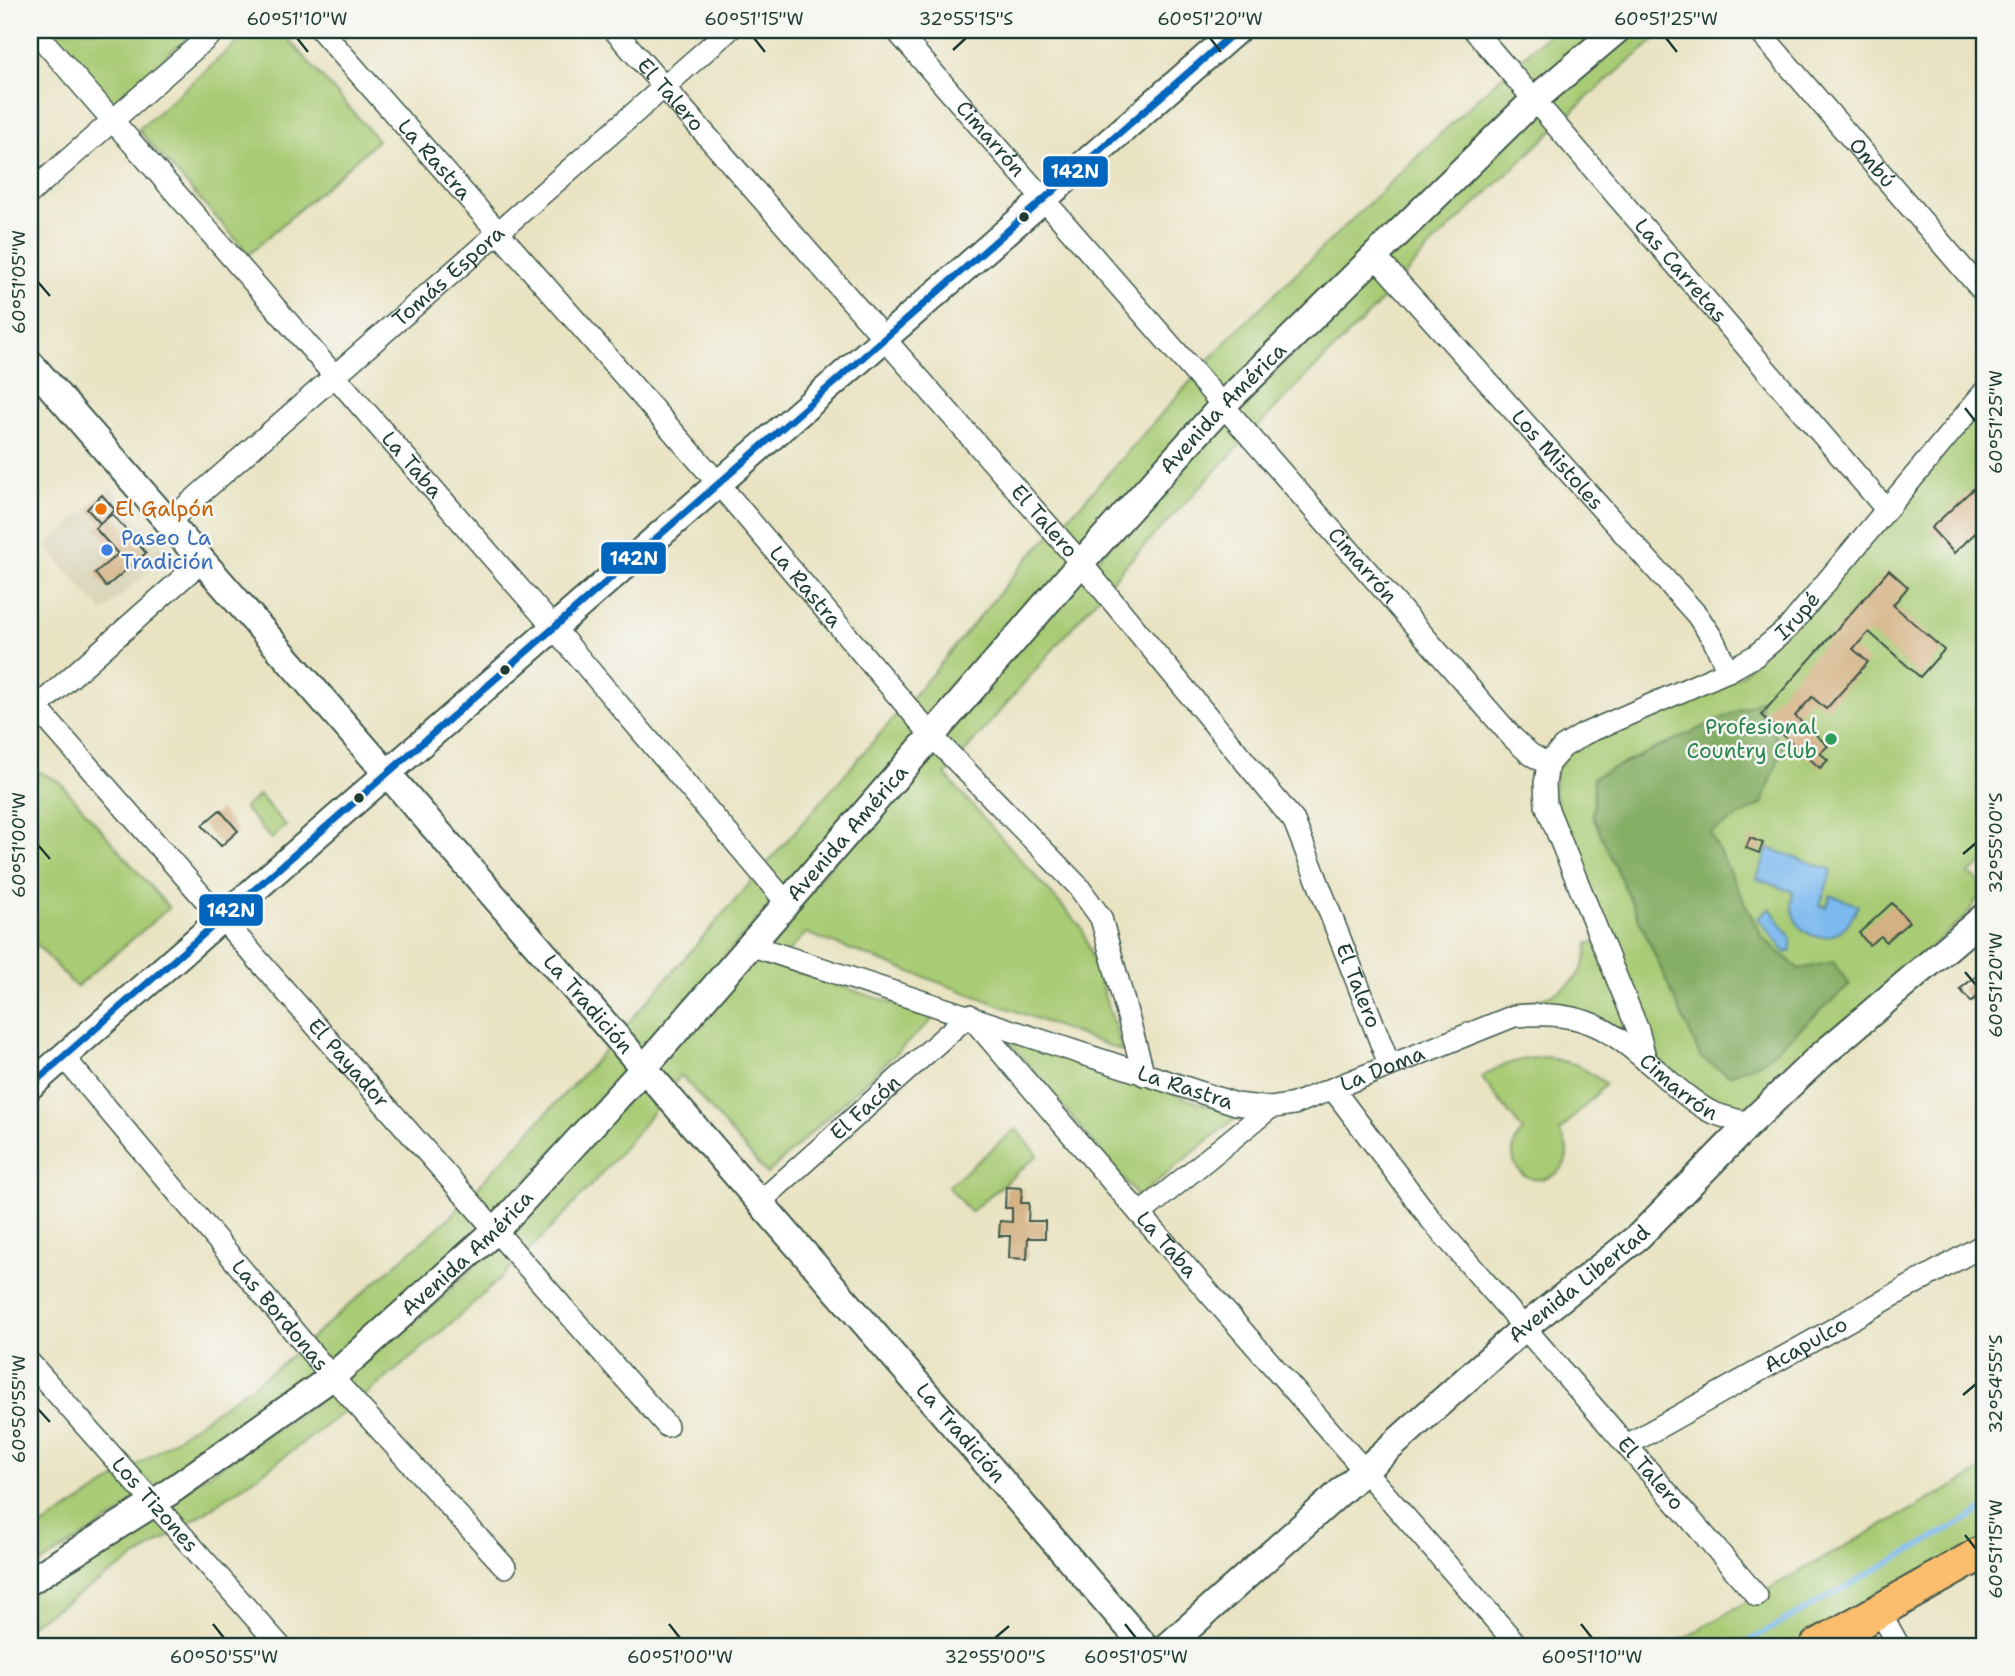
<svg xmlns="http://www.w3.org/2000/svg" width="2015" height="1676" font-family="'Shantell Sans',sans-serif">
<style>
.built{fill:#d6d2b2}
.green{fill:#a8cb74;stroke:#648454;stroke-width:2}
.forest{fill:#86af66;stroke:#52764d;stroke-width:2}
.water{fill:#7cb9ef;stroke:#4e7b92;stroke-width:2}
.lines{fill:none;stroke-linecap:round;stroke-linejoin:round}
.stream{stroke:#7cb9ef;stroke-width:5}
.building{fill:#d4b082}
.minor-casing{stroke:#3d5649;stroke-width:24}
.tertiary-casing{stroke:#3d5649;stroke-width:30}
.primary-casing{stroke:#3d5649;stroke-width:37}
.minor{stroke:#fff;stroke-width:21}
.tertiary{stroke:#fff;stroke-width:26}
.primary{stroke:#fbbd6e;stroke-width:33}
.bus-1-casing{stroke:#f6f6f2;stroke-width:12}
.bus-1{stroke:#0065bd;stroke-width:7}
.ticks{fill:none;stroke:#1f3d34;stroke-width:2.5}
.bus-dot{fill:#1f3d34;stroke:#f6f6f2;stroke-width:2.5}
.food-dot{fill:#e8710a;stroke:#f6f6f2;stroke-width:2.5}
.shop-dot{fill:#3f7fe0;stroke:#f6f6f2;stroke-width:2.5}
.leisure-dot{fill:#2e9e5b;stroke:#f6f6f2;stroke-width:2.5}
.labels{text-anchor:middle;stroke-width:5;stroke-linejoin:round;paint-order:stroke}
.street-label{font-size:21px;fill:#1f3d34;stroke:#f6f6f2}
.food-label{font-size:21px;fill:#c56008;stroke:#f6f6f2;text-anchor:start}
.shop-label{font-size:21px;fill:#366cbe;stroke:#f6f6f2;text-anchor:start}
.leisure-label{font-size:21px;fill:#27864d;stroke:#f6f6f2;text-anchor:end}
.line-badge{stroke:#f6f6f2;stroke-width:2.5}
.badge-label{font-size:19px;text-anchor:middle;font-weight:bold;fill:#fff}
.neatline{fill:none;stroke:#1f3d34;stroke-width:2.5}
.ticks-label{font-size:18px;text-anchor:middle;fill:#1f3d34}
</style>
<rect width="100%" height="100%" fill="#f6f6f2"/>
<filter id="ink" filterUnits="userSpaceOnUse"><feTurbulence type="fractalNoise" baseFrequency=".0143" numOctaves="2"/><feDisplacementMap in="SourceGraphic" scale="14" xChannelSelector="R" yChannelSelector="G"/><feConvolveMatrix kernelMatrix="1 2 1 2 8 2 1 2 1" color-interpolation-filters="sRGB"/></filter>
<filter id="wash" filterUnits="userSpaceOnUse"><feTurbulence type="fractalNoise" baseFrequency=".00686" numOctaves="4" result="noise"/><feDisplacementMap in="SourceGraphic" scale="28" xChannelSelector="R" yChannelSelector="G"/><feGaussianBlur stdDeviation="1.57" result="paint"/><feColorMatrix in="noise" values="0 0 0 0 0 0 0 0 0 0 0 0 0 0 0 0 0 1.4 0 .05"/><feComposite in="paint" operator="in"/></filter>
<g filter="url(#wash)">
<rect width="100%" height="100%" fill="#e9e3c2"/>
<path class="built" d="M111,488l58,66 -66,58 -58,-66z"/>
<g class="green">
<path d="M48,30h148l-83,73z"/>
<path d="M251,30h29l98,110 -129,114 -111,-124z"/>
<path d="M1553,30h50l-666,686 -429,486 -169,154 -173,129 -136,85v-36l121,-78 127,-89 170,-148 147,-158 338,-388 95,-115 54,-55 149,-167 248,-239z"/>
<path d="M1631,30h35l-77,66 -159,151 -56,62 -90,90 -160,168 -179,208 137,153 41,123 -317,-118 -30,32 159,52 -168,157 -86,-99c-100,137 -226,253 -361,355 -92,71 -192,133 -290,195v-33l276,-182 130,-107 82,-78 641,-737 353,-354z"/>
<path d="M1985,405v456l-17,13 9,5 4,8 -3,11 -12,18 -211,186 -16,7 -22,-2 -56,-43 -104,-255 -3,-16 2,-24 14,-19 172,-75z"/>
<path d="M37,771l22,10 110,127 -93,79 -46,-50v-37l5,-6 -5,-7v-108z"/>
<path d="M259,795l27,31 -15,13 -27,-31z"/>
<path d="M1595,942l39,95 -123,-30c37,-11 76,-17 77,-64z"/>
<path d="M1005,1037l233,79 -100,81z"/>
<path d="M1546,1057l32,8 28,19 -47,48c30,40 -33,67 -45,29 -3,-12 1,-22 9,-30l-42,-54c21,-13 40,-19 65,-20z"/>
<path d="M1016,1129l22,26 -68,57 -22,-26z"/>
<path d="M1985,1469v82l-168,95h-146l118,-69z"/>
</g>
<path class="forest" d="M1761,700v15l22,32 -21,57 -52,29 52,104 37,32 34,-7 17,23 -88,77 -33,13 -28,-17 -108,-241 1,-40z"/>
<g class="water">
<path d="M1768,848l64,22 -12,35 6,2 5,-12 27,10c-18,52 -75,35 -65,-13l-36,-13z"/>
<path d="M1770,908l21,30v12l-5,3 -28,-35z"/>
</g>
<g class="lines">
<path class="stream" d="M1740,1646l245,-137"/>
</g>
<g id="blocks">
<g class="building">
<path d="M1974,488l11,12v24l-31,29 -23,-25z"/>
<path d="M102,495l13,15 -15,13 -13,-14z"/>
<path d="M112,514l34,39 -40,34 -11,-14 23,-19 -23,-26z"/>
<path d="M1889,570l19,17 -15,18 51,45 -24,27 -51,-45 -16,17 15,13 -42,47 -14,-12 -17,19 33,30 -8,7 8,7 -8,8 -59,-53z"/>
<path d="M220,810l18,21 -17,15 -19,-21z"/>
<path d="M1750,838l13,5 -4,10 -13,-5z"/>
<path d="M1892,903l17,19 -23,20 -5,-6 -12,9 -10,-12z"/>
<path d="M1985,969v21l-14,12 -11,-13z"/>
<path d="M1006,1187l16,1 -1,15h8l-1,18h17v17h-17l-1,21 -18,-1 1,-22h-11l1,-15 12,1v-14h-7z"/>
</g>
</g>
</g>
<g filter="url(#ink)">
<use href="#blocks" fill-opacity="0" stroke="#3d5649" stroke-width="2"/>
<g class="lines">
<defs>
<g id="minor">
<path id="s1" d="M34,30l519,597 233,275"/>
<path id="s2" d="M321,30l397,453 214,253 146,150 23,32 43,157"/>
<path id="s3" d="M614,30l467,533 213,258 95,243"/>
<path id="s4" d="M896,30l616,707 18,17 18,10"/>
<path id="s5" d="M1474,30l412,479"/>
<path id="s6" d="M1758,30l227,264"/>
<path d="M30,193l186,-163"/>
<path id="s7" d="M1374,255l323,360 16,24 15,32"/>
<path id="s8" d="M168,522l561,-492"/>
<path id="s9" d="M30,700l637,726"/>
<path d="M36,708l166,-147"/>
<path id="s10" d="M1548,764l15,-17 21,-13 144,-63 27,-15 34,-29 196,-236"/>
<path d="M1548,764l-3,20 1,21 92,225 8,31"/>
<path id="s11" d="M750,945l486,159 34,4"/>
<path id="s12" d="M969,1015l171,199 378,432"/>
<path id="s13" d="M63,1056l269,321 173,190"/>
<path id="s14" d="M1333,1089l99,132 325,375"/>
<path id="s15" d="M761,1201l208,-186"/>
<path id="s16" d="M1140,1214l130,-106 24,-4 220,-88c70,-6 93,10 144,55 16,15 32,29 51,40 12,6 28,9 41,12"/>
<path id="s17" d="M30,1363l250,283"/>
<path id="s18" d="M1627,1445l358,-201"/>
<path d="M1879,1610l20,36"/>
</g>
<g id="tertiary">
<path id="s19" d="M30,363c371,428 745,854 1115,1283"/>
<path d="M30,1086l1207,-1056"/>
<path id="s20" d="M30,1581l124,-78 178,-126 164,-147 149,-163 436,-504 143,-159 309,-303 84,-71"/>
<path id="s21" d="M1168,1646l357,-319 114,-91 111,-113 66,-63 169,-144"/>
</g>
<path id="primary" d="M1817,1646l168,-95"/>
</defs>
<use href="#minor" class="minor-casing"/>
<use href="#tertiary" class="tertiary-casing"/>
<use href="#primary" class="primary-casing"/>
<use href="#minor" class="minor"/>
<use href="#tertiary" class="tertiary"/>
<use href="#primary" class="primary"/>
<defs>
<path id="bus-1" d="M30,1086l1207,-1056"/>
</defs>
<use href="#bus-1" class="bus-1-casing"/>
<use href="#bus-1" class="bus-1"/>
</g>
</g>
<path class="ticks" d="M297,38l11,14M754,38l11,14M1210,38l11,14M1666,38l11,14M953,50l13,-12M38,282l12,14M1965,408l11,14M38,845l12,14M1963,854l13,-11M1965,972l11,13M1963,1395l13,-11M38,1409l12,13M1965,1535l11,14M213,1624l11,14M669,1624l11,14M1125,1624l11,14M1581,1624l11,14M995,1638l14,-12"/>
<g class="bus-dot">
<circle cx="1024" cy="217" r="6"/>
<circle cx="505" cy="670" r="6"/>
<circle cx="359" cy="798" r="6"/>
</g>
<circle class="food-dot" cx="101" cy="509" r="7"/>
<circle class="shop-dot" cx="107" cy="550" r="7"/>
<circle class="leisure-dot" cx="1831" cy="739" r="7"/>
<g class="labels">
<g class="street-label">
<text dy="7" stroke="none"><textPath href="#s3" startOffset="86">El Talero</textPath></text>
<text dy="7" stroke="none"><textPath href="#s4" startOffset="144">Cimarrón</textPath></text>
<text dy="7" stroke="none"><textPath href="#s2" startOffset="172">La Rastra</textPath></text>
<text dy="7" stroke="none"><textPath href="#s6" startOffset="175">Ombú</textPath></text>
<text dy="7" stroke="none"><textPath href="#s5" startOffset="317">Las Carretas</textPath></text>
<text dy="7" stroke="none"><textPath href="#s8" startOffset="373">Tomás Espora</textPath></text>
<text dy="7" stroke="none"><textPath href="#s20" startOffset="1682">Avenida América</textPath></text>
<text dy="7" stroke="none"><textPath href="#s7" startOffset="275">Los Mistoles</textPath></text>
<text dy="7" stroke="none"><textPath href="#s1" startOffset="576">La Taba</textPath></text>
<text dy="7" stroke="none"><textPath href="#s3" startOffset="653">El Talero</textPath></text>
<text dy="7" stroke="none"><textPath href="#s4" startOffset="710">Cimarrón</textPath></text>
<text dy="7" stroke="none"><textPath href="#s2" startOffset="738">La Rastra</textPath></text>
<text dy="7" stroke="none"><textPath href="#s10" startOffset="294">Irupé</textPath></text>
<text dy="7" stroke="none"><textPath href="#s20" startOffset="1115">Avenida América</textPath></text>
<text dy="7" stroke="none"><textPath href="#s3" startOffset="1220">El Talero</textPath></text>
<text dy="7" stroke="none"><textPath href="#s19" startOffset="850">La Tradición</textPath></text>
<text dy="7" stroke="none"><textPath href="#s9" startOffset="483">El Payador</textPath></text>
<text dy="7" stroke="none"><textPath href="#s16" startOffset="287">La Doma</textPath></text>
<text dy="7" stroke="none"><textPath href="#s16" startOffset="616">Cimarrón</textPath></text>
<text dy="7" stroke="none"><textPath href="#s11" startOffset="458">La Rastra</textPath></text>
<text dy="7" stroke="none"><textPath href="#s15" startOffset="140">El Facón</textPath></text>
<text dy="7" stroke="none"><textPath href="#s12" startOffset="303">La Taba</textPath></text>
<text dy="7" stroke="none"><textPath href="#s20" startOffset="548">Avenida América</textPath></text>
<text dy="7" stroke="none"><textPath href="#s21" startOffset="548">Avenida Libertad</textPath></text>
<text dy="7" stroke="none"><textPath href="#s13" startOffset="338">Las Bordonas</textPath></text>
<text dy="7" stroke="none"><textPath href="#s18" startOffset="205">Acapulco</textPath></text>
<text dy="7" stroke="none"><textPath href="#s19" startOffset="1418">La Tradición</textPath></text>
<text dy="7" stroke="none"><textPath href="#s14" startOffset="499">El Talero</textPath></text>
<text dy="7" stroke="none"><textPath href="#s17" startOffset="189">Los Tizones</textPath></text>
</g>
<g class="food-label">
<text x="115" y="516">El Galpón</text>
</g>
<g class="shop-label">
<text x="121" y="545">Paseo La<tspan x="121" dy="24">Tradición</tspan></text>
</g>
<g class="leisure-label">
<text x="1817" y="734">Profesional<tspan x="1817" dy="24">Country Club</tspan></text>
</g>
</g>
<g class="line-badge">
<rect x="1042" y="155" width="67" height="33" rx="7" fill="#0065bd"/>
<rect x="600" y="541" width="67" height="34" rx="7" fill="#0065bd"/>
<rect x="198" y="893" width="66" height="34" rx="7" fill="#0065bd"/>
</g>
<g class="badge-label">
<text x="1075" y="178">142N</text>
<text x="634" y="565">142N</text>
<text x="231" y="917">142N</text>
</g>
<rect width="2015" height="1676" fill="none" stroke="#f6f6f2" stroke-width="77"/>
<rect x="38" y="38" width="1938" height="1600" class="neatline"/>
<g class="ticks-label">
<text x="297" y="25">60°51'10"W</text>
<text x="754" y="25">60°51'15"W</text>
<text x="966" y="25">32°55'15"S</text>
<text x="1210" y="25">60°51'20"W</text>
<text x="1666" y="25">60°51'25"W</text>
<text transform="translate(19 282) rotate(-90)" y="6">60°51'05"W</text>
<text transform="translate(1996 422) rotate(-90)" y="6">60°51'25"W</text>
<text transform="translate(1996 843) rotate(-90)" y="6">32°55'00"S</text>
<text transform="translate(19 845) rotate(-90)" y="6">60°51'00"W</text>
<text transform="translate(1996 985) rotate(-90)" y="6">60°51'20"W</text>
<text transform="translate(1996 1384) rotate(-90)" y="6">32°54'55"S</text>
<text transform="translate(19 1409) rotate(-90)" y="6">60°50'55"W</text>
<text transform="translate(1996 1549) rotate(-90)" y="6">60°51'15"W</text>
<text x="224" y="1663">60°50'55"W</text>
<text x="680" y="1663">60°51'00"W</text>
<text x="995" y="1663">32°55'00"S</text>
<text x="1136" y="1663">60°51'05"W</text>
<text x="1592" y="1663">60°51'10"W</text>
</g>
</svg>
